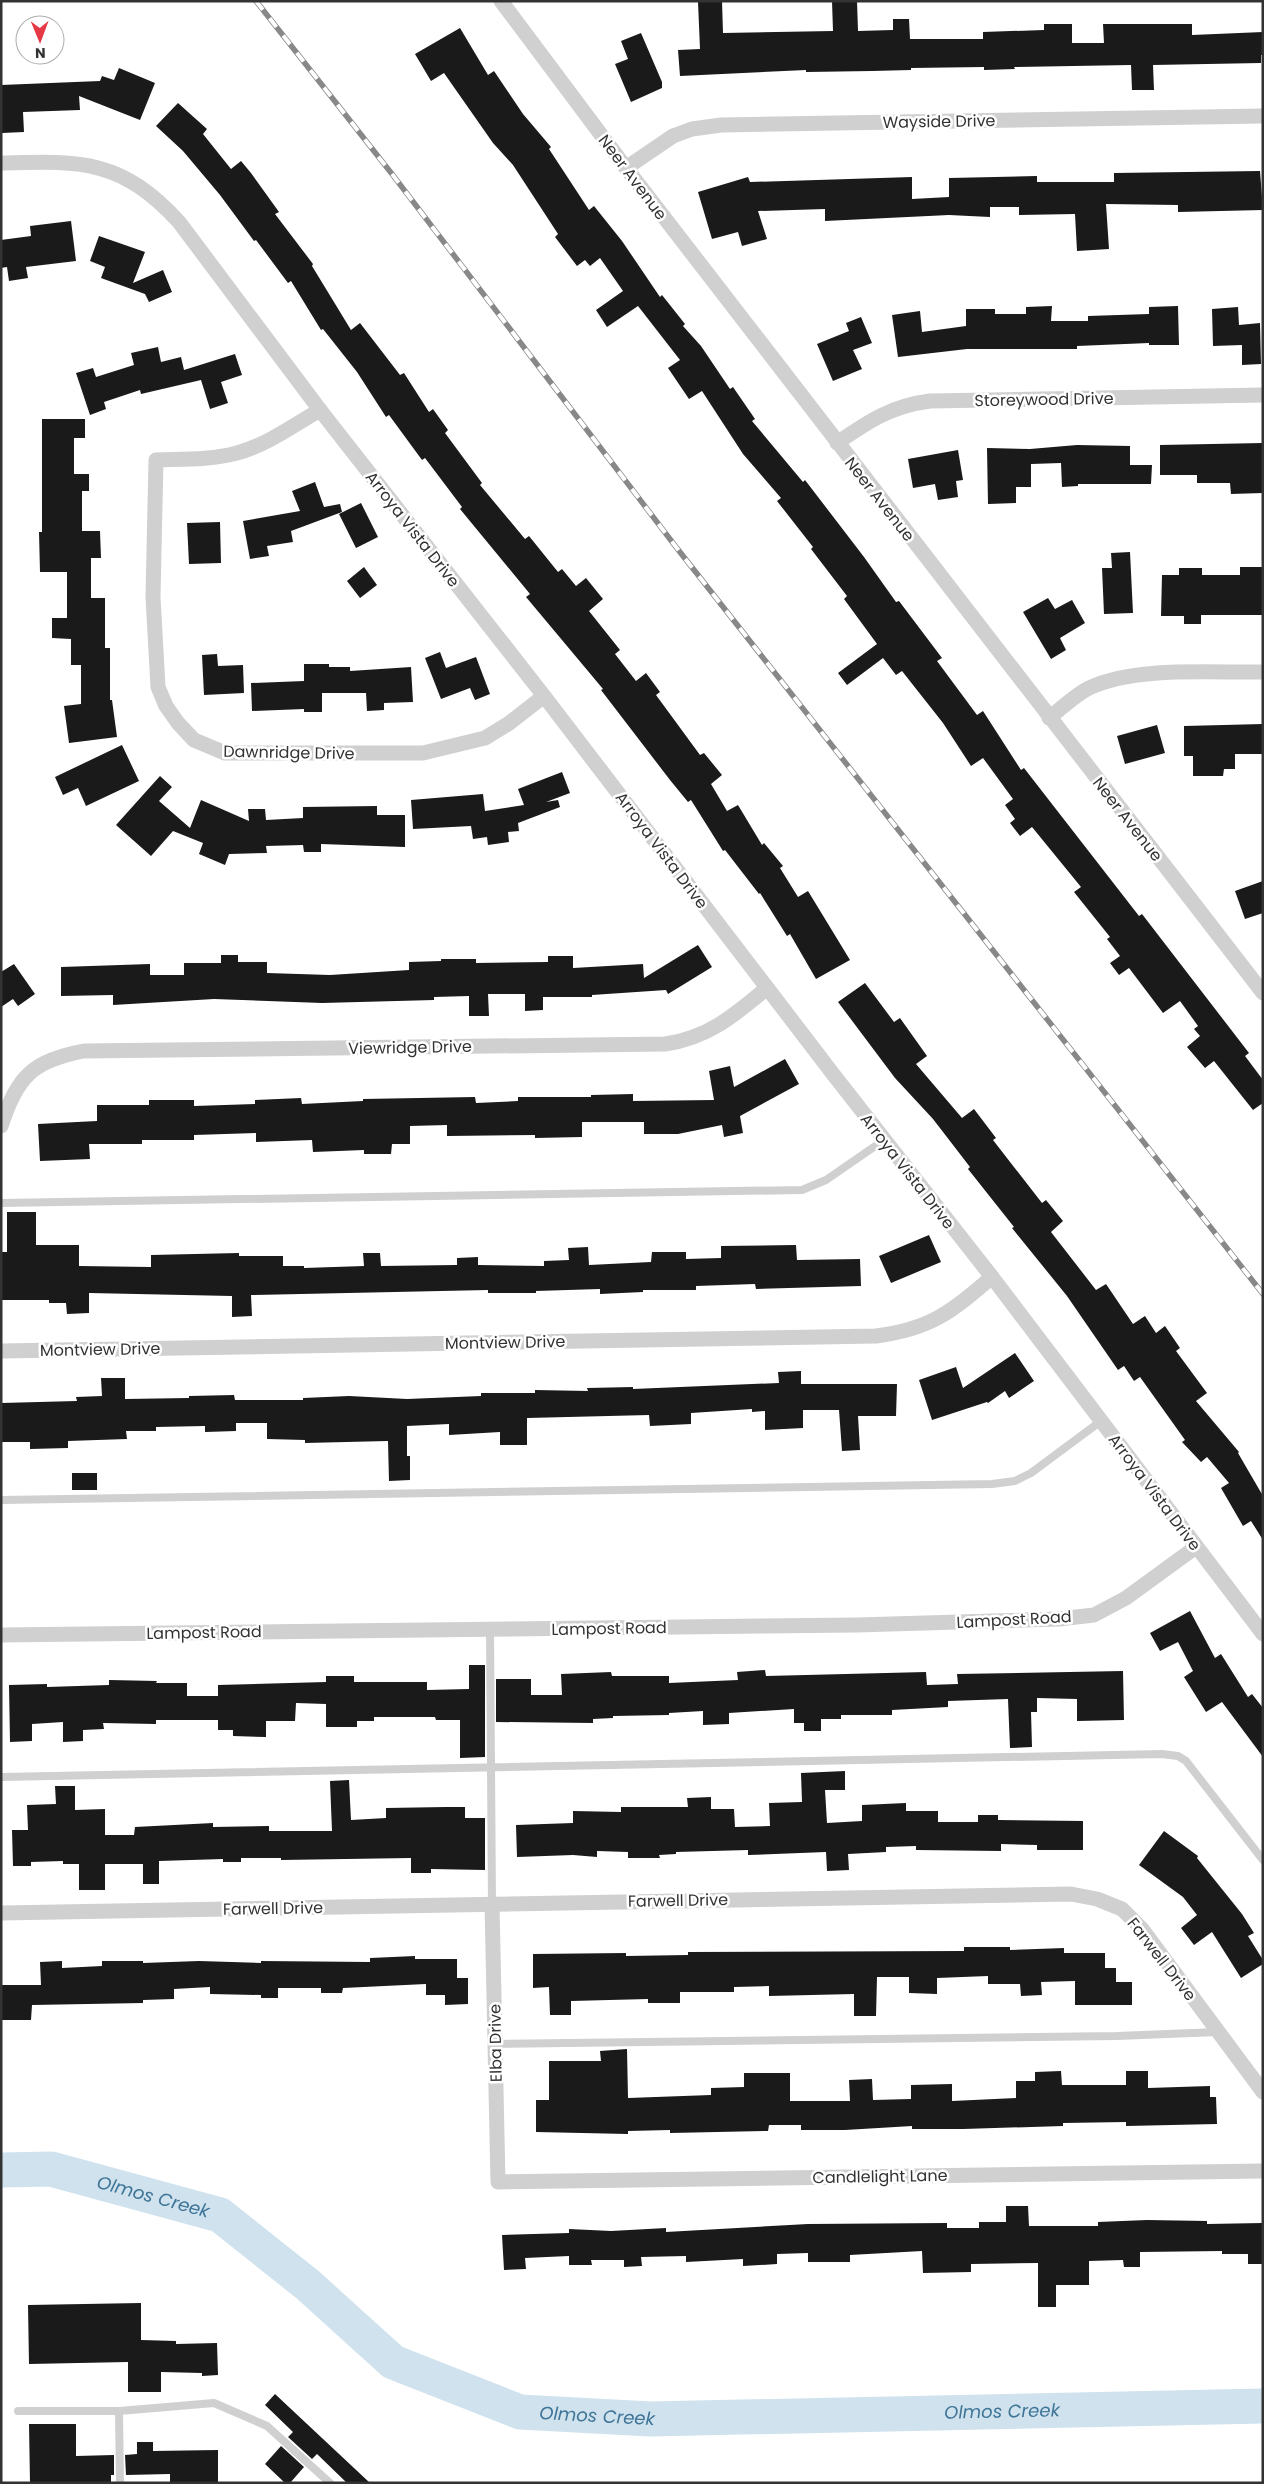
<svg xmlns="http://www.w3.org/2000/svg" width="1264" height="2484" font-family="Poppins,sans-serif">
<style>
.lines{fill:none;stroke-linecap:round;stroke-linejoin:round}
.river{stroke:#cfe2ee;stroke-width:35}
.building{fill:#1a1a1a}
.service{stroke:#d0d0d0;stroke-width:8}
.minor{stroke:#d0d0d0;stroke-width:15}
.rail-casing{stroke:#888;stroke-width:5.5}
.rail{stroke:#fff;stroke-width:4;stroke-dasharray:11;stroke-linecap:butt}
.labels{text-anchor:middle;stroke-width:5;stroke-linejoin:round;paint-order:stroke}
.street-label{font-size:16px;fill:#333;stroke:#fff}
.water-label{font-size:18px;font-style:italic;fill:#3f7597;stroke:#fff}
</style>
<rect width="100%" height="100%" fill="#fff"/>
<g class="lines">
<path class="river" id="s1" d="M1,2170l50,-1 169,46 88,70 85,77 127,50 131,7 612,-13"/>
</g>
<g class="building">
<path d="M706,1h16l1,32 110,-2 -1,-30h25l1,30 35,-1v-11h16l1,20h73v-7l61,-2v-6h28v19h32l-1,-19h89v11l71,-3v23h-2v8l-108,2 1,25h-22l-1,-25 -117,2 1,2 -31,1v-3l-73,1v2l-39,1 -66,1v-2l-126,6 -2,-26 22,-1 -2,-47z"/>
<path d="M460,28l28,47 6,-4 29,43 28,33 -2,2 40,61 5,-4 28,35 38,56 2,-2 23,29 -2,2 18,20 29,43 3,-2 22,32 -3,2 51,61 2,-2 59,77 32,45 3,-1 43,57 -5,3 40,54 6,-4 38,59 3,-2 115,148 3,-2 107,139 -4,3 18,24v23l-10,7 -39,-49 -9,7 -18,-21 13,-11 -6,-7 4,-3 -18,-25 -17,12 -34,-45 -10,7 -9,-12 10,-7 -13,-17 3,-2 -36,-45 7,-5 -49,-60 -12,9 -10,-13 5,-4 -10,-14 8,-6 -30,-41 -12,8 -28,-43 -41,-52 -6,4 -13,-17 -36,27 -9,-12 39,-29 -33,-45 3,-3 -36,-47 2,-2 -36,-46 4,-3 -38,-44 -41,-63 -13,8 -21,-31 12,-8 -42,-54 -31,21 -11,-17 27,-19 -23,-33 -10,8 -5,-6 -8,6 -22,-29 3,-3 -45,-69 -20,-22 -49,-70 -13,8 -16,-27z"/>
<path d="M641,33l21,49v6l-31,14 -16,-38 13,-5 -7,-18z"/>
<path d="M119,68l36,15 -15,37 -61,-24 1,14 -57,2 1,20 -22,1 -1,-48 99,-4 2,-5 12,4z"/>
<path d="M178,103l29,26 -4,5 28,35 10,-8 10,12 28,39 -4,2 38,50 -1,2 39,64 9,-7 40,52 4,-2 25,39 4,-3 15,21 -3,3 37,50 -2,2 45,54 4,-3 29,36 4,-3 14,17 10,-8 17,21 -14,12 31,39 -5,4 21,27 10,-8 14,19 -4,3 44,60 4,-2 18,22 -11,9 16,27 11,-6 24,40 2,-2 19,23 -3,2 18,29 10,-6 42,69 -34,19 -26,-45 -3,2 -27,-43 -1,1 -34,-44 -2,1 -32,-51 -3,2 -18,-22 -69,-90 2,-1 -77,-92 4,-3 -70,-85 2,-2 -37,-49 -3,2 -33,-45 -3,2 -29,-45 -34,-43 -2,1 -30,-49 -3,2 -32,-43 -2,1 -34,-46 -37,-44 -27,-25z"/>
<path d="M1260,171l3,39 -85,2v-7l-72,-1 3,45 -32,2 -2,-37 -56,1v-8h-29v10l-41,-2 -124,6v-12l-67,2 9,28 -25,7 -4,-14 -26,7 -14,-47 50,-15 2,5 162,-5v22l37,-2v-19l88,-2v6h77v-9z"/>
<path d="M71,221l5,40 -50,6 2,11 -19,3 -2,-14 -6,1v-28l30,-4 -1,-10z"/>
<path d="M99,236l46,16 -12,31 30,-13 9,22 -23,10 -4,-8 -44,-16 4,-11 -15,-6z"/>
<path d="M1052,306l-1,15h37v-5l61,-2v-7l29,-1 1,39h-30v-2l-72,3v3h-110l-69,8 -6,-42 28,-4 2,21 44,-6v-17h29v5h31v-7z"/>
<path d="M1238,307l1,18 21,-2 1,41 -19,1v-20l-29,1 -1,-37z"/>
<path d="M861,317l11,26 -19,7 9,19 -29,12 -16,-37 32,-13 -3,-8z"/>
<path d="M158,347l3,15 20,-5 3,13 51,-16 7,21 -21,7 7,21 -18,6 -9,-29 -60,14 -1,-4 -36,12 2,7 -16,6 -14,-42 17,-5 3,9 38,-12 -3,-12z"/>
<path d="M42,419h43v19h-11v36h15v17h-7v40h18l1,27h-10v40h14v50h5v52h2l5,37 -48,6 -5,-37 17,-2v-39h-10v-26l-19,-1v-20h15v-46h-27l-1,-40h3z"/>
<path d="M1263,443v50l-32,1 -1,-11h-33v-8h-37v-30z"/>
<path d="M1077,445l53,1v19h22l-1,19h-73v2l-16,1 -1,-24 -30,1v23h-15v16l-28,1 -1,-56 43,1z"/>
<path d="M958,450l5,30 -7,1 2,16 -20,3 -3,-16 -22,4 -5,-29z"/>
<path d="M315,482l9,25 16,-3 2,8 -51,19 2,11 -26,4 2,10 -19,3 -7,-38 57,-10 -8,-20z"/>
<path d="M361,503l17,34 -22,11 -17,-34z"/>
<path d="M220,522l1,41 -32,1 -2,-41z"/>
<path d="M1130,552l3,61 -29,1 -2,-46h10l-1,-15z"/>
<path d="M364,567l13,18 -17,13 -13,-17z"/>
<path d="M1240,567h23v48h-62v9h-17v-8h-23l1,-41h17v-7h23v7h38z"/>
<path d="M1048,598l7,11 17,-9 13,23 -25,15 6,12 -15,9 -28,-47z"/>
<path d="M440,652l6,16 30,-11 14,37 -15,6 -5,-12 -29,11 -16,-41z"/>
<path d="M217,654l1,12 25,-1 1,28 -40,2 -2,-40z"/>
<path d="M304,664h25v3h21v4l61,-4 2,35 -29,1v7l-17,1 -1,-18h-44v19h-18v-3l-52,2 -1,-28 53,-2z"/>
<path d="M1263,724v30h-28v15h-11l-1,7h-30v-20h-9v-30z"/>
<path d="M1157,725l8,28 -40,11 -8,-28z"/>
<path d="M122,745l17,36 -53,25 -8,-18 -15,7 -8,-18z"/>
<path d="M562,772l8,21 -24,9 12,-2 2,7 -42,16 1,8 -11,1 1,10 -21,3 -1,-8 -14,2 -2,-13 -58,3 -2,-29 72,-6 2,17 39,-6 -6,-16z"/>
<path d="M160,776l12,11 -13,14 31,27 11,-28 48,21 -1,-12h17l1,11 37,-2v-11l74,-1v9h28v32l-84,-3v8h-17l-1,-7 -37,1 1,7 -38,1 -4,11 -26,-11 4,-11 -30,-12 -22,25 -35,-31z"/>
<path d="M1263,881v32l-18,6 -10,-28z"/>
<path d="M698,945l14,22 -44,27 -2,-4 -74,5v2h-49v13l-18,1v-17h-37l1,22h-20v-20l-35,1v3l-112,3 -108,-4 -101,6v-10l-52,1v-29l89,-3v11h34v-12h37v-8h17v7h29v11l63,2 79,-5v-8l32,-1v-2h35v4l72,-1v-6h25v12l70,-4 1,14z"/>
<path d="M14,964l21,30 -17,12 -5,-7 -12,8v-35z"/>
<path d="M865,983l29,39 6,-4 27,38 -11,8 46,54 12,-9 22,29 -3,2 49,63 4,-3 17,21 -12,11 45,58 10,-6 27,40 12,-8 11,17 9,-7 15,22 -4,3 31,42 -11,8 43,51 -1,1 25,43v44l-12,-19 -8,5 -22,-38 8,-5 -22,-26 -6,5 -19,-20 3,-2 -45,-63 -6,4 -10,-15 -6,4 -51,-74 -55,-68 2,-1 -46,-58 2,-2 -37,-48 -38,-41 -57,-76z"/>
<path d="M785,1059l14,25 -59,32 3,17 -19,4 -2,-12 -44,9h-34v-12h-62v15l-47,1v-3l-88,1v-11l-37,1v18h-18l-1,10h-27v-4l-51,2 -1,-12 -56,2v-9l-62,2v5h-52v4h-53l1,15 -50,2 -2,-37 59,-3v-16h52v-5h45v6l61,-2v-4l46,-2 1,6 61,-3v-2l112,-2 1,6 42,-2v-4h73v-2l42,-1v7l81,-1 -5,-29 21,-5 4,21z"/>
<path d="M7,1212h29v33h43v21l72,1v-12l88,-2v3h44v10h21v2l60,-2 -1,-13h17l1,13 76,-1v-7l21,-1v8l66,1v-5l25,-1 -1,-12 20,-1 1,18 62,-3 1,-10h34v7l35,-1v-12l75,-1 1,15 63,-1 1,27 -105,3 -1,-5 -59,2v4h-53v2l-43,2v-5l-64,2v2h-48v-3l-237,5 1,21 -20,1v-21l-143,-3v20l-22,1 -1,-11h-17v-3h-48v-48h6z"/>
<path d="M929,1235l12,27 -50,21 -12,-27z"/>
<path d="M1015,1353l19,28 -25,17 -4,-7 -17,12 -1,-1 -55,18 -13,-40 37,-13 7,21z"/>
<path d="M801,1371v13h96l-1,32h-38l2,34 -18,1 -3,-41h-36v18l-38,2v-19l-13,1v-3l-61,4v11l-41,2 -1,-11 -122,3v27h-27v-13l-51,3v-11l-42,2v30h3v24l-21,1 -1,-40 -83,2v-3l-38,-1v-16h-31v8l-31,1v-6l-49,1v4h-30l1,8 -59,2v7l-38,1v-7h-29v-39l76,-2 -1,-4 26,-1 -1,-18h24v21l64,-1v-2l45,-1 1,5h68v-2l46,-2 58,3 74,-3v-3h54v-3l53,1 -1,-3 46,-1v2l146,-6 -1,-11z"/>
<rect x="72" y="1473" width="25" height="17"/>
<path d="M1190,1611l25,47 6,-4 27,43 4,-3 11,14v49l-41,-55 -16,10 -22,-35 9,-6 -15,-29 -18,9 -10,-18z"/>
<path d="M469,1665h16v92l-25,1v-38h-24l-1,-3h-61v4h-17v6h-31v-23l-30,-1 -1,18h-29v16l-33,-1v-6h-15v-10h-62v4l-53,-1 1,6 -21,1v11l-20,1v-20l-31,2v17l-22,1 -1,-57 38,-1v3l62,-2v-5l48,1 -1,2h31v13h31v-11l108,-3v-6h28v6h73v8l42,-1z"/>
<path d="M765,1670l1,6 160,-4 1,13 31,-1 -1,-10 166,-3 1,49 -47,1v-22l-40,-1v14h-6l1,35 -22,1 -2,-49 -60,2v6l-56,3v5h-51v4h-20v12h-17v-8h-10v-14l-65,4v11l-26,1v-14l-34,2v2l-56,1v2l-20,1v4l-97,-1v-43h35v16h31l-1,-21 50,-2 1,4h57v7l69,-3 -1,-8z"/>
<path d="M845,1771v19h-20l2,33 35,-2v-16l44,-2v8h32v11h40v-7h20v5l85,1v29h-46v-5l-36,-1v7l-85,-1v-4l-30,1v5l-38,2 1,16 -22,1 -1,-19 -78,3v-5l-72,2v2l-17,1 1,3h-32v-6l-31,-1v6l-24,-2 -56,2 -1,-32 57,-2v-12l48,1v-5h67l-1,-9 24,-1v12h23l1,18 35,-1 -1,-23 33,-1 -1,-29z"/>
<path d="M349,1780l2,40 35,-2v-10l60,-1h19v11h20v52l-54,-1v4h-20v-15l-130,2v-2h-40v4h-18v-3l-64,2v23h-16v-20h-38v26h-26v-26h-16v-3l-32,1v4h-18l-1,-36h16l-1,-25 29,-1 -1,-18h20v24l30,-1v26h29l1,-8 78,-4v4l56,-1v5h63l-2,-50z"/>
<path d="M1164,1831l34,25 -1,2 45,56 12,19 -6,3 15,24v4l-22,14 -29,-46 -18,13 -13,-17 16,-13 -14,-18 -44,-32z"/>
<path d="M964,1947h46v3l54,-2v5h41v15h11v14h16v23h-57v-24l-34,1 1,13 -21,1 -1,-12h-32v-8l-51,2v16l-28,-1v-16h-32l-1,39h-22v-22l-85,2v-10l-35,1v5h-54v11h-32v-4l-77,2v14h-21l-1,-28 -16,1v-34l93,-1v3l62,-1v-3l276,-1z"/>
<path d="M415,1956v3h42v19h11v26l-23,1v-10h-19v-11l-83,4 -1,5h-21v-5h-43v10h-17v-3l-51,-1v-7l-36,2v10l-31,1v3l-111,2 -1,15h-30v-35h40l-1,-23 22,-1v7l40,-2v-5h41v2l56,-2 62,2v-2l109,1v-4z"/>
<path d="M627,2049l1,49 83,-3v-7l33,-1v-14h46v28h60l-1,-21 23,-1 1,21 38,-1v-14l41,-1v17l64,-3v-17h19v-9l26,-1 1,14h64v-14h22v17l62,-2v11h6l1,27 -91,2v-4l-63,1v3l-100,3h-51v-3l-67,4h-44v-5h-32l-1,6 -98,2v-3l-42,1v3l-92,-2v-32h13v-39h52l-1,-10z"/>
<path d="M1006,2206h22l1,20h69v-4l49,-2 60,1v3l56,-1v41h-15v-10h-26v-3l-82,1v15h-16l-1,-7 -34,1v24h-33v22h-18v-44l-67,1v8l-48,1 -1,-22 -72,4v7h-42v-9l-31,1v10l-34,2v-7l-57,3v-6l-45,1 1,9 -18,1v-7h-33l1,5h-23v-9l-44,2 1,11 -22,1 -2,-35 67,-2v-4l42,2 55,-3v4l142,-8 139,-1v5h32v-6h27z"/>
<path d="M141,2303v37l35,1v3l41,-1 1,32 -16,1v-3l-41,-1v20h-33v-30l-99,2 -1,-59z"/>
<path d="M275,2394l95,89h-23l-30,-29 -5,5 -24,-22 5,-5 -28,-27z"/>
<path d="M29,2424h47v32l38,-1v20h-3v8h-81z"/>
<path d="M137,2442h16v9l65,-1v33h-48v-9l-44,1 -1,-20 12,-1z"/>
<path d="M281,2446l23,21 -14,16h-5l-20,-19z"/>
</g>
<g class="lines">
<g class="service">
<path d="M1,1203l801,-13 24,-10 58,-40"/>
<path d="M1,1500l991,-16 23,-3 16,-8 70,-52"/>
<path d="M490,1629l2,275"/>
<path d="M1,1777l1161,-23 16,2 8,5 77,99"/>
<path d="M495,2044l622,-8 101,-4"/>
<path d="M18,2411h101"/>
<path d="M120,2483l-1,-72 95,-8 53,23 63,57"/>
</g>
<g class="minor">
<path d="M501,1l125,167 637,825"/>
<path d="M1,163c81,-2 120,-4 178,59l141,188 224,286 289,378 159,203 271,357"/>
<path d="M626,168l47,-32 19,-7 29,-4 542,-9"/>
<path d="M320,410c-26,15 -53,35 -83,43 -26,7 -54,6 -81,7l-3,137 5,90 8,19 12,17 16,17 31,13h198l62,-15 23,-14 36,-28"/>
<path d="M837,443c32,-22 54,-37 93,-42l333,-6"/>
<path d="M1049,718c13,-10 26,-23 40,-30 47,-22 122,-15 174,-16"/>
<path d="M1,1126c17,-50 31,-65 83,-75l581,-7c43,-6 70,-29 102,-56"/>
<path d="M1,1351l875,-15c55,-7 75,-24 116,-59"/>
<path d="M1,1635l856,-10 202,-6 35,-4 32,-17 70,-51"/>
<path d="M492,1904l6,278 765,-11"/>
<path d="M1,1913l1070,-19 26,5 25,10 20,20 121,163"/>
</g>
<defs>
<path id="rail" d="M256,1l136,173 284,373 587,747"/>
</defs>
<use href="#rail" class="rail-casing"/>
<use href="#rail" class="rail"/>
</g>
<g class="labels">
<g class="street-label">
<text transform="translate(939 121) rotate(-1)" y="6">Wayside Drive</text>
<text transform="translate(633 177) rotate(53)" y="6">Neer Avenue</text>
<text transform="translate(1044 399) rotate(-1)" y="6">Storeywood Drive</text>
<text transform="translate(880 499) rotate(52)" y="6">Neer Avenue</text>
<text transform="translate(413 529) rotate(52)" y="6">Arroya Vista Drive</text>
<text transform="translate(289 752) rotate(1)" y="6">Dawnridge Drive</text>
<text transform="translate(1128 819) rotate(52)" y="6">Neer Avenue</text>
<text transform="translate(662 850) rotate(53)" y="6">Arroya Vista Drive</text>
<text transform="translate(410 1047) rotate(-1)" y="6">Viewridge Drive</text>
<text transform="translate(908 1171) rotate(52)" y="6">Arroya Vista Drive</text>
<text transform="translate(505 1342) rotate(-1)" y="6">Montview Drive</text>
<text transform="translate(100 1349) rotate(-1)" y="6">Montview Drive</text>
<text transform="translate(1155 1492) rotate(53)" y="6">Arroya Vista Drive</text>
<text transform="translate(1014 1619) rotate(-3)" y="6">Lampost Road</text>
<text transform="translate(609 1628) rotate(-1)" y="6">Lampost Road</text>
<text transform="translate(204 1632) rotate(-1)" y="6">Lampost Road</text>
<text transform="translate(678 1900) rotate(-1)" y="6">Farwell Drive</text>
<text transform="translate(273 1908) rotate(-1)" y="6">Farwell Drive</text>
<text transform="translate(1162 1959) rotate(52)" y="6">Farwell Drive</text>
<text transform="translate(495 2043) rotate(-91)" y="6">Elba Drive</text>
<text transform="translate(880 2176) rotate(-1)" y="6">Candlelight Lane</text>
</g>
<g class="water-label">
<text dy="6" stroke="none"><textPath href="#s1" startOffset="156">Olmos Creek</textPath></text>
<text dy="6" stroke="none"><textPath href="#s1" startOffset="1071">Olmos Creek</textPath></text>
<text dy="6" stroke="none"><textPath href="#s1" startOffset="666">Olmos Creek</textPath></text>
</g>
</g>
<rect width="1264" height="2484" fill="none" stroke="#333333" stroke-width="5"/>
<g transform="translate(40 40) rotate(179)"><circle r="24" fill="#ffffff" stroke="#adadad"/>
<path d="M0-4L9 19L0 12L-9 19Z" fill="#e63946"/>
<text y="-8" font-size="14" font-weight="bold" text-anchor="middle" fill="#333333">N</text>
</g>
</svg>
